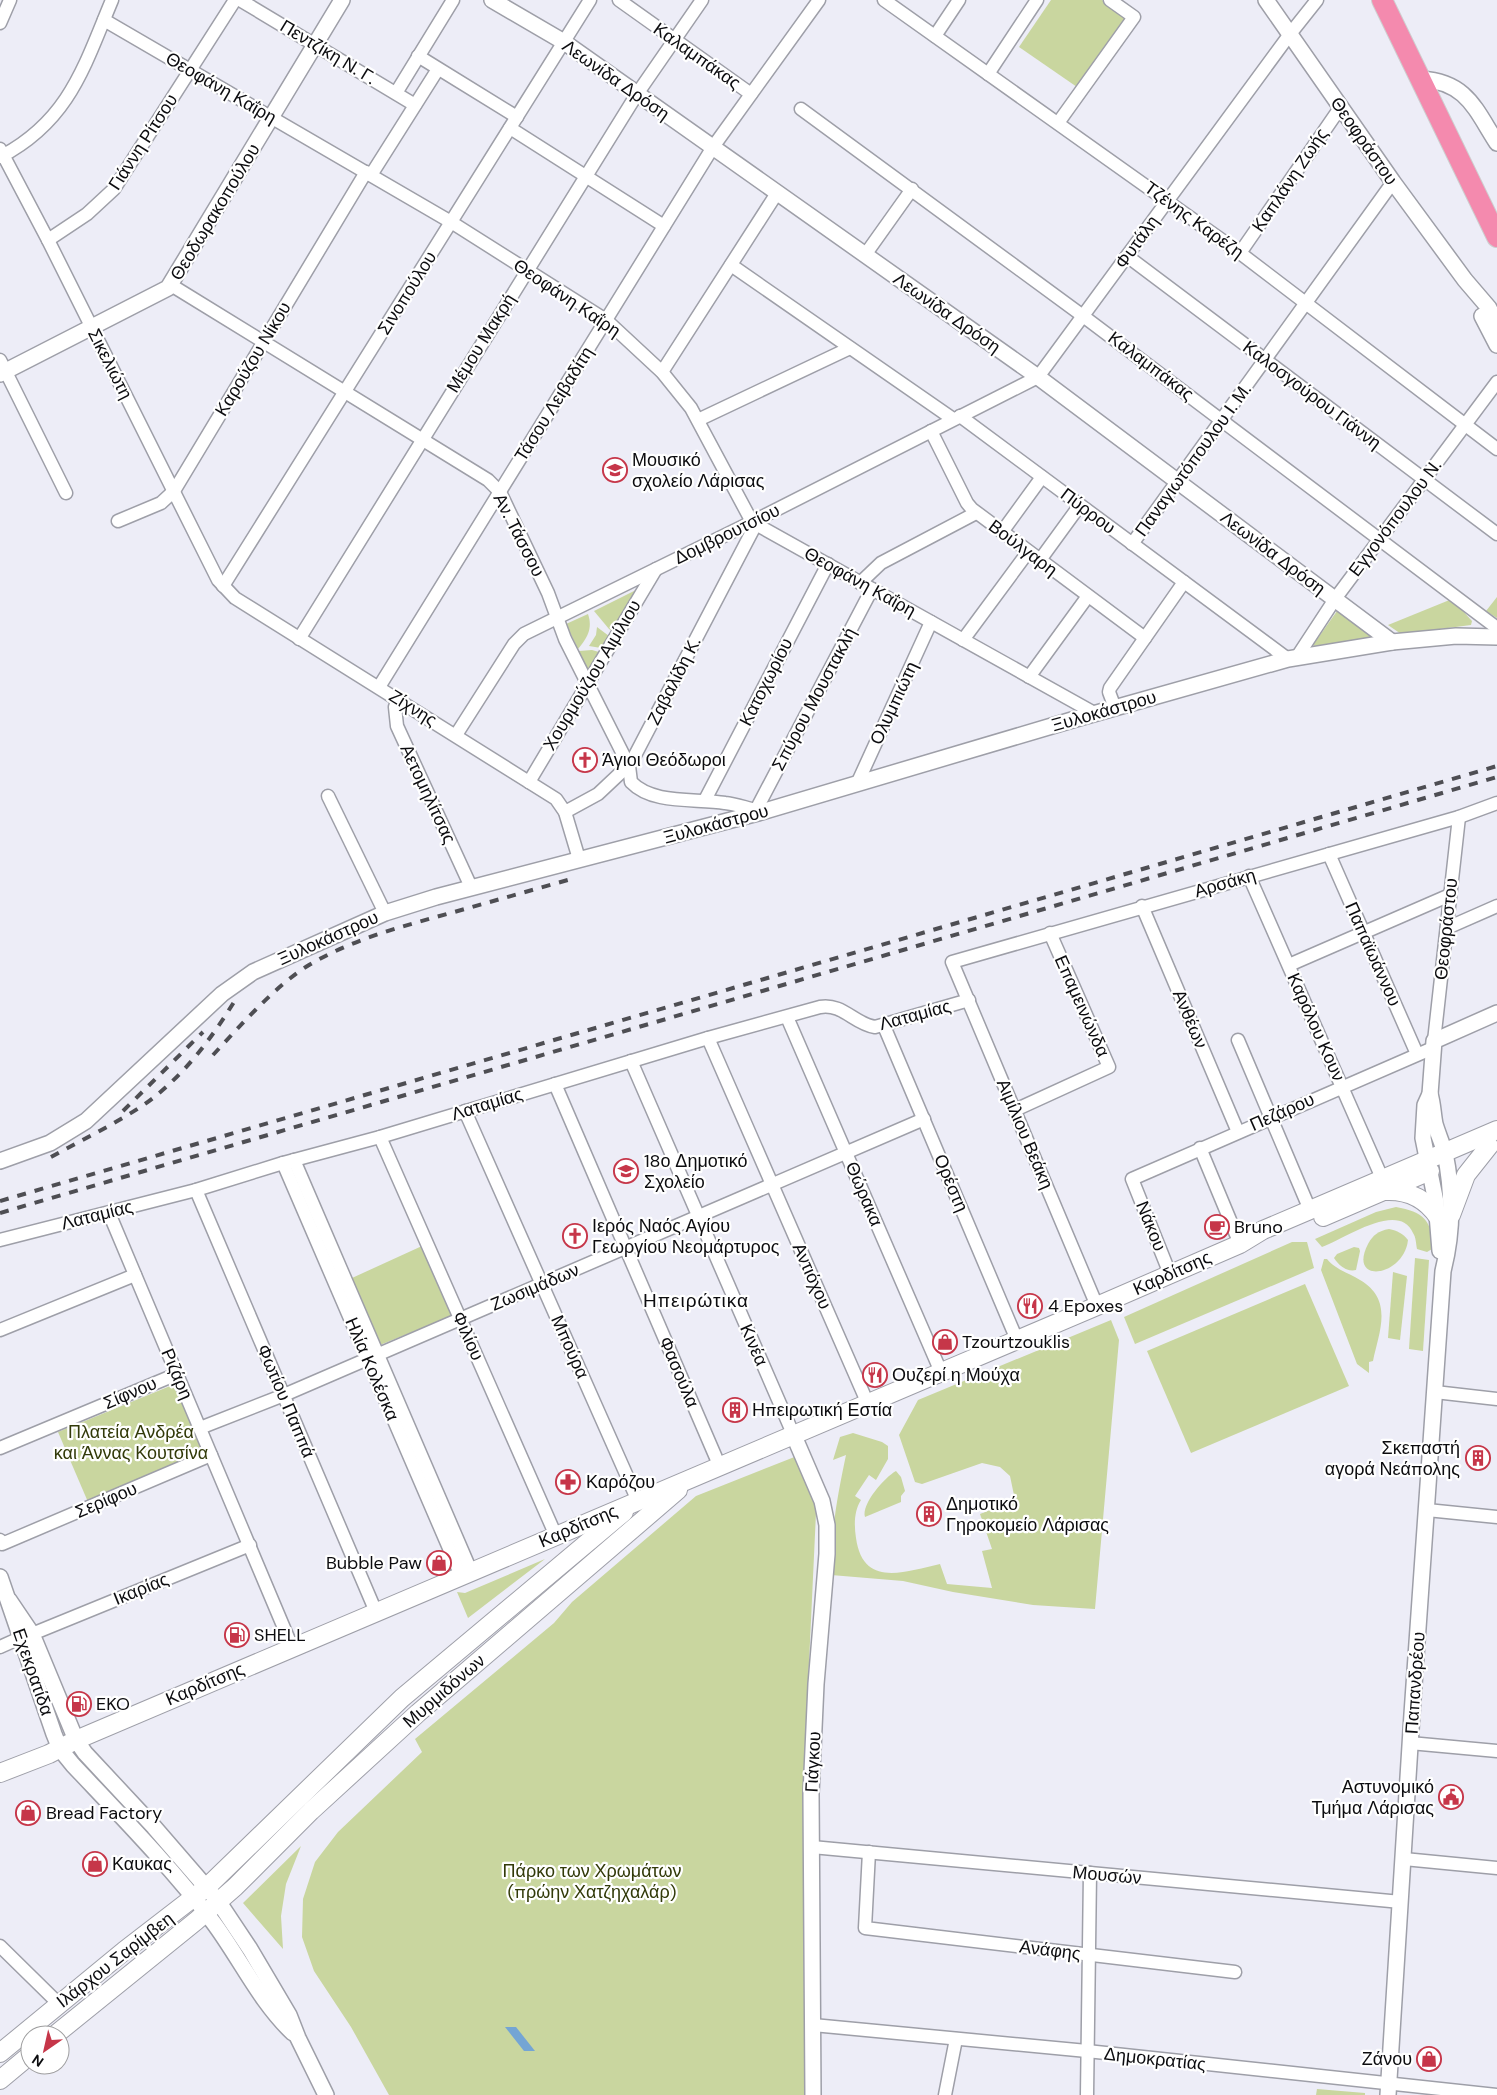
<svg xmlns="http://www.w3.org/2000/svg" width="1497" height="2095" font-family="'DM Sans',sans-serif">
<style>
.green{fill:#c9d69f}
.water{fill:#74a5d4}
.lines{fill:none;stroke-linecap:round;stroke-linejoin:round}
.minor-casing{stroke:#9e9fa8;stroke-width:15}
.tertiary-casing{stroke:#9e9fa8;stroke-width:18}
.secondary-casing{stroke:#9e9fa8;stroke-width:20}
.trunk-casing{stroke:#cececf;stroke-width:22}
.minor{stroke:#fff;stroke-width:12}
.tertiary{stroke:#fff;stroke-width:15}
.secondary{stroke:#fff;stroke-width:18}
.trunk{stroke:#f48aae;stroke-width:20}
.rail{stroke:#4e4e53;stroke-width:4;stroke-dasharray:9 9;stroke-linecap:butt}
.labels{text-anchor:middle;stroke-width:4.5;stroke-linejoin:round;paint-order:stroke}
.street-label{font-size:18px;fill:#0c0c0f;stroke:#fff}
.poi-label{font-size:18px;fill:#0c0c0f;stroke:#fff;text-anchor:start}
.park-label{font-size:18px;fill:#323a09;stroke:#fff}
.neighbourhood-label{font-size:19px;letter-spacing:1px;fill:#0c0c0f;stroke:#fff}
</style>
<rect width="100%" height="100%" fill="#ededf7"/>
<g class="green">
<path d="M1051,0h51l25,18 -50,69 -58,-40z"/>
<path d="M636,590l-24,41 -3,-2 -15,-18z"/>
<path d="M1497,597v21l-11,-7z"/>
<path d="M1452,599l20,22 -1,4 -70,9 -13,-9z"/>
<path d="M1342,604l37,33 -65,9 -1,-1z"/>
<path d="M588,614c5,15 -1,24 -10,35l-12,-25z"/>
<path d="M597,627l12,9 -8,12 -12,-2 7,-11z"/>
<path d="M592,650l7,2 -11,19 -9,-20z"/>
<path d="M1396,1207c27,5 37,13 36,42l-5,3 -10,-3c-1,-5 -1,-12 -4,-16 -14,-33 -69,6 -91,14l-7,-8 61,-27z"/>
<path d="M1389,1229c9,2 13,4 19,11 -4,37 -61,45 -40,4 5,-9 10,-13 21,-15z"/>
<path d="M1292,1242h15l7,26 -179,76 -11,-27z"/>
<path d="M422,1246l32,69 -74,30 -28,-67z"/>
<path d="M1354,1247l5,1 1,3 -4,19c-9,2 -17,-4 -22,-12l3,-4z"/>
<path d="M1415,1258l14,2 -6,91 -14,-2z"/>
<path d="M1324,1259h3c9,11 22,14 33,21 34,20 19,52 13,81l-4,1v11l-12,-9 -36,-94z"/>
<path d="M1393,1272l14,4 -7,64 -12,-2z"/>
<path d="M1305,1284l44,102 -158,67 -44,-102z"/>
<path d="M1111,1320l8,20 -24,269 -62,-4 -80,-13 -50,-11 -72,-6c0,-44 6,-77 15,-120l-13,5 7,-23 13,-4 29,9 6,4v13l-12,21 -7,-5 -14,21 6,4c-7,11 -7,25 -5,38 7,50 48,34 84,26l7,20 45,4 -10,-37 10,-2 -12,-35 35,-14 -5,-24 -10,-9 -18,-4 -60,21 -7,-2 -16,-47 19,-35z"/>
<path d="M175,1384l29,69 -116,49 -30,-70z"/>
<path d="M797,1456l18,45 1,12 -12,257 2,54 -1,271h-416l-38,-68 -37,-56 -12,-34 1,-38 12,-37 23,-30 84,-80 -7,-13 139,-116 18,-21 124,-106z"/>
<path d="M896,1471l5,6 4,14 -4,5v6l-36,15c-4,-13 20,-40 31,-46z"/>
<path d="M545,1559l-77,59 -11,-26 8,1z"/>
<path d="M301,1846l-15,38 -5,32 2,33 -40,-46z"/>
<path d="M1317,2089l48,4v2h-49z"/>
</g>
<path class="water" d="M505,2027h11l19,24h-11z"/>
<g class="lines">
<defs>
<g id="minor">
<path d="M240,0l175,105"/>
<path d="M619,0l132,94"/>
<path d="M884,0l356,253 257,196"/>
<path d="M104,20l347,202 155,98 56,52 29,36 61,114 344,192"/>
<path d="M0,23l10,-23"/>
<path d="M935,36l24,-36"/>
<path d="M418,56l99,61"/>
<path d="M988,74l49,-74"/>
<path d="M396,93l57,-93"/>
<path d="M801,109l282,207 414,312"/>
<path d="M1058,123l76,-106 -24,-17"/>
<path d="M510,128l154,98"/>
<path d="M0,149l48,91 170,340 17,18 321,201 9,13 14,47"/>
<path d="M0,157c69,-36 84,-90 112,-157"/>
<path d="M371,175l67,-106"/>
<path d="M48,240l39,-26 27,-25 121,-189"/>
<path d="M1240,253l100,-145"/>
<path d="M865,255l47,-66"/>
<path d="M1127,256l370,278"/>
<path d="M731,265l222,154"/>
<path d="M171,285l317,195 12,12 48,101 17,46 64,127 2,16c22,23 65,16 94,21 11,1 21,5 31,7l2,3"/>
<path d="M0,360l66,133"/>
<path d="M662,372l115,-179"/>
<path d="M960,416l328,243"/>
<path d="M698,420l152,-72"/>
<path d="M931,431l36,72 5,6 173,129"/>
<path d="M118,521l43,-18 13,-12 192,-319"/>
<path d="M1002,532l40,-55"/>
<path d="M1132,544l261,-362"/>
<path d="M1040,560l40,-55"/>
<path d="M860,583l21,-20 95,-50"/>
<path d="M223,586l367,-586"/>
<path d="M299,639l338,-545 65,-94"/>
<path d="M963,640l65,-88"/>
<path d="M1297,657l38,-58 162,-217"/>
<path d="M1029,677l59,-81"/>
<path d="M379,687l334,-540 106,-147"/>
<path d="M398,699l-3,8 2,19 74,161"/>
<path d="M1115,708l-6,-16 1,-4 74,-106"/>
<path d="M456,735l58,-91 10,-10 228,-112 286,-145 252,-343 27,-34"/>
<path d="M529,782l127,-213"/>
<path d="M857,784l74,-162"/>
<path d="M328,796l57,117"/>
<path d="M705,800l123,-236"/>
<path d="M756,810l116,-221"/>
<path d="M565,812l33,-18 33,-31 125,-239"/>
<path d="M1329,854l88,200"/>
<path d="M1249,876l133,302"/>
<path d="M1142,906l96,226"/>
<path d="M1447,928l50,-22"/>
<path d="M1289,965l161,-70"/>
<path d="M787,1017l154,355"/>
<path d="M884,1026l133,314"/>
<path d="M708,1038l160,366"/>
<path d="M1238,1040l72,170"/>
<path d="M1434,1041l25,-224"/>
<path d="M631,1061l163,375"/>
<path d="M555,1084l165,383"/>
<path d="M1015,1110l94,-43 -59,-134"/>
<path d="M465,1111l173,390"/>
<path d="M380,1137l176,399"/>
<path d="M1200,1148l40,96"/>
<path d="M294,1160l177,411"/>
<path d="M283,1163l178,413"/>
<path d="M196,1190l180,422"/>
<path d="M109,1213l183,434"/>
<path d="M0,1240l196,-50 87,-27 97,-26 328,-99 112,-31c23,-4 34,17 55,20l94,-27"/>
<path d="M1170,1274l-38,-95 301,-131"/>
<path d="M1097,1306l-145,-344 507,-145 38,-14"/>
<path d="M0,1330l135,-55"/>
<path d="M1435,1392l62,7"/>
<path d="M200,1428l84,-33 640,-276"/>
<path d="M0,1448l177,-74"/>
<path d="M1427,1510l70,7"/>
<path d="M0,1540l2,4 209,-89"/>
<path d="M32,1634l218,-89"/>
<path d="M0,1647l20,-9"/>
<path d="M1410,1743l87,8"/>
<path d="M812,1847l589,55"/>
<path d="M869,1852l-4,76 370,44"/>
<path d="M1404,1859l93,9"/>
<path d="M0,1946l59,58"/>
<path d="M813,2025l274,26 410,44"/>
<path d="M945,2095l11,-56"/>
<path d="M1087,2095l3,-222"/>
</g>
<g id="tertiary">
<path d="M492,0l72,42 474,335 354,265"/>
<path d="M1266,0l127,182 72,98 24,28 8,16"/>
<path d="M1421,79c46,3 54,30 76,64"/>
<path d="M1482,316l15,29"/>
<path d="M0,374l168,-86 174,-288"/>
<path d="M0,1161l50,-18 36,-22 136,-127 31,-22 132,-59 51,-16 322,-84 314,-93 216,-61 104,-17 64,-6 41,1"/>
<path d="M1440,1251l-4,-49 -13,-64 2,-33 5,-11 4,-53 63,-28"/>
<path d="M794,1436l28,65 5,24v29l-11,130 -5,110 2,301"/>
<path d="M0,1577l54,157 6,15 13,16c48,51 98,102 140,157 27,36 47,80 80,111"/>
<path d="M9,1600l23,34 44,106 9,13 69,74 64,74 32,48 39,66 9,23 28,57"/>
<path d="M1388,2095l24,-381 31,-443c10,-39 10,-79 2,-118 -3,-10 -7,-19 -10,-29 -2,-10 -2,-20 -5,-30"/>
</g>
<g id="secondary">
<path d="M1386,1191c23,-1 40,8 52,26"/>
<path d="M1451,1215l15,-40 23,-29"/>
<path d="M1323,1217l107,-46"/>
<path d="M0,1773l49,-19 27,-14 1021,-434 143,-62 23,-14 47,-20 187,-80"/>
<path d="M55,2035l141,-114 39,-34 76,-76 107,-98 260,-223"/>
<path d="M0,2053l124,-102 83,-64 195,-189 222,-186"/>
<path d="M0,2080l30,-25"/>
</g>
<path id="trunk" d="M1382,0l115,237"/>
</defs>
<use href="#minor" class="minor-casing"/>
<use href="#tertiary" class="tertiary-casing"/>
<use href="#secondary" class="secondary-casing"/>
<use href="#trunk" class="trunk-casing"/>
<use href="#minor" class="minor"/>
<use href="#tertiary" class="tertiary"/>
<use href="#secondary" class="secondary"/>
<use href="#trunk" class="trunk"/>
<g class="rail">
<path d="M213,1055c27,-29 63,-70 96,-90 44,-26 91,-38 138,-51 43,-12 85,-24 128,-36"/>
<path d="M123,1111l80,-79"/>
<path d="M51,1157c31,-17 64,-33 94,-53 38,-27 68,-67 92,-107"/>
<path d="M0,1201l1497,-435"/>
<path d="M0,1213l1497,-436"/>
</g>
</g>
<defs>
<symbol id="school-ring" viewBox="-11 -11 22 22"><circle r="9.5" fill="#fff" stroke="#c63649" stroke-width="1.5"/><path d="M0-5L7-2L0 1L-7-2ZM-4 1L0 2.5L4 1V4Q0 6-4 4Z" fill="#c63649"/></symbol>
<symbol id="church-ring" viewBox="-11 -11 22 22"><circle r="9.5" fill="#fff" stroke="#c63649" stroke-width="1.5"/><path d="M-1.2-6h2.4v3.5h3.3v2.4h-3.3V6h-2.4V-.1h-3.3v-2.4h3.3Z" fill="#c63649"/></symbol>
<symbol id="cafe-ring" viewBox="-11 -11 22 22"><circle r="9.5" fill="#fff" stroke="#c63649" stroke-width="1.5"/><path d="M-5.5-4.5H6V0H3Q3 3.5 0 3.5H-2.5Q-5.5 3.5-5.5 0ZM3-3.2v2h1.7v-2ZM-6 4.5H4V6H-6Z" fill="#c63649"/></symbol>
<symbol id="restaurant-ring" viewBox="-11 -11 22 22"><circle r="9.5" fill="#fff" stroke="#c63649" stroke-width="1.5"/><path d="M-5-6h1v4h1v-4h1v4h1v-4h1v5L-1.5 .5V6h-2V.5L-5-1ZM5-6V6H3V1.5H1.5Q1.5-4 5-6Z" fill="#c63649"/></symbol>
<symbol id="shop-ring" viewBox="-11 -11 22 22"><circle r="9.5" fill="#fff" stroke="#c63649" stroke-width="1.5"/><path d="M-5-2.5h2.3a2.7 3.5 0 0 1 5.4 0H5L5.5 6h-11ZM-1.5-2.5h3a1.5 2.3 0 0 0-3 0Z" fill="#c63649"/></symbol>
<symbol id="building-ring" viewBox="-11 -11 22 22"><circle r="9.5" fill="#fff" stroke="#c63649" stroke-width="1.5"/><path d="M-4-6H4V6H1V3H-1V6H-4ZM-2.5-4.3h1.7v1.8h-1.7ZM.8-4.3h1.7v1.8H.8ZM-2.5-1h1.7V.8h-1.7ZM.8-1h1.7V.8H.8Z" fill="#c63649"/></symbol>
<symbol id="pharmacy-ring" viewBox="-11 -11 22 22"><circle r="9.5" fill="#fff" stroke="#c63649" stroke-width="1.5"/><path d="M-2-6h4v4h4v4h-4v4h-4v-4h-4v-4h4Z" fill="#c63649"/></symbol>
<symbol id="fuel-ring" viewBox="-11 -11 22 22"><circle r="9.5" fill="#fff" stroke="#c63649" stroke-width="1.5"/><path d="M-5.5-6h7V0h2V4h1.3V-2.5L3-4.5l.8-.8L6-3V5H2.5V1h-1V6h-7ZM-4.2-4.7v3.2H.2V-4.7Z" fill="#c63649"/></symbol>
<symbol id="civic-ring" viewBox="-11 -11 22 22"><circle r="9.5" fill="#fff" stroke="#c63649" stroke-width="1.5"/><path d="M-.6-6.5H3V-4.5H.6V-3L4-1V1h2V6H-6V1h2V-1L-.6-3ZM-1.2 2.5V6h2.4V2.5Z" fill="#c63649"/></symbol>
</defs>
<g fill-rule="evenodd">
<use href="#school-ring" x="601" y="456" width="28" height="28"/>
<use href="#church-ring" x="571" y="746" width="28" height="28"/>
<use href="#school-ring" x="612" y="1157" width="28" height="28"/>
<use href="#cafe-ring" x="1203" y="1213" width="28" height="28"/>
<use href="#church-ring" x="561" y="1222" width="28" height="28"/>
<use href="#restaurant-ring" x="1016" y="1292" width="28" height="28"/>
<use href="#shop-ring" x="931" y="1328" width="28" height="28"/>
<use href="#restaurant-ring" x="861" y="1361" width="28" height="28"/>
<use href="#building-ring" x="721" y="1396" width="28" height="28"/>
<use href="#building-ring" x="1464" y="1444" width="28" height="28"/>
<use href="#pharmacy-ring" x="554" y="1468" width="28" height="28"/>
<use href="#building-ring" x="915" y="1500" width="28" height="28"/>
<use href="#shop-ring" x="425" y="1549" width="28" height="28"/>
<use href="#fuel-ring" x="223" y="1621" width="28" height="28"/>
<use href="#fuel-ring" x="65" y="1690" width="28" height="28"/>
<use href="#civic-ring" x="1437" y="1783" width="28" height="28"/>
<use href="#shop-ring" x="14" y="1799" width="28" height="28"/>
<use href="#shop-ring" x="81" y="1850" width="28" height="28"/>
<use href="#shop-ring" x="1415" y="2045" width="28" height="28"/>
</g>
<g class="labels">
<g class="street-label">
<text transform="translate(328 52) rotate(31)" y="6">Πεντζίκη Ν. Γ.</text>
<text transform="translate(697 56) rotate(35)" y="6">Καλαμπάκας</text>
<text transform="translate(616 80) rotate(35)" y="6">Λεωνίδα Δρόση</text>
<text transform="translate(221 88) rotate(30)" y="6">Θεοφάνη Καΐρη</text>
<text transform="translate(1364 141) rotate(55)" y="6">Θεοφράστου</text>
<text transform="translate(143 142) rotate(-57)" y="6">Γιάννη Ρίτσου</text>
<text transform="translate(1290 180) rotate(-56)" y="6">Καπλάνη Ζωής</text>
<text transform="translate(215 212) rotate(-59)" y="6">Θεοδωρακοπούλου</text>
<text transform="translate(1194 220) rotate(36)" y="6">Τζένης Καρέζη</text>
<text transform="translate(1137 242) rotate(-54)" y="6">Φυτάλη</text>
<text transform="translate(407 293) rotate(-58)" y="6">Σινοπούλου</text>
<text transform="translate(567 298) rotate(34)" y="6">Θεοφάνη Καΐρη</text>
<text transform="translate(947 313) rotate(35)" y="6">Λεωνίδα Δρόση</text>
<text transform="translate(481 343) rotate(-58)" y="6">Μέμου Μακρή</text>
<text transform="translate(253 359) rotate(-59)" y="6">Καρούζου Νίκου</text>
<text transform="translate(110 364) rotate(63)" y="6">Σικελιώτη</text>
<text transform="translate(1151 366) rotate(37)" y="6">Καλαμπάκας</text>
<text transform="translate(1312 395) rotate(37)" y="6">Καλοσγούρου Γιάννη</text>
<text transform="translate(554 404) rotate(-58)" y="6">Τάσου Λειβαδίτη</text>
<text transform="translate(1193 460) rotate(-54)" y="6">Παναγιωτόπουλου Ι. Μ.</text>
<text transform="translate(1088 511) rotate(37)" y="6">Πύρρου</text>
<text transform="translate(1395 518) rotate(-53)" y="6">Εγγονόπουλου Ν.</text>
<text transform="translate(727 534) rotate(-26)" y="6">Δομβρουτσίου</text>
<text transform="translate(519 535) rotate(63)" y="6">Αν. Τάσσου</text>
<text transform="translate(1023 548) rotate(37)" y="6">Βούλγαρη</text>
<text transform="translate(1273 553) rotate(37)" y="6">Λεωνίδα Δρόση</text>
<text transform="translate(860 582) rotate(29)" y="6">Θεοφάνη Καΐρη</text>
<text transform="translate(592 675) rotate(-59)" y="6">Χουρμούζιου Αιμίλιου</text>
<text transform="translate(674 681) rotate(-63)" y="6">Ζαβαλίδη Κ.</text>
<text transform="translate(766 682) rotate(-63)" y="6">Κατοχωρίου</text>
<text transform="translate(814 699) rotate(-62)" y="6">Σπύρου Μουστακλή</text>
<text transform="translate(894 703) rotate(-65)" y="6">Ολυμπιώτη</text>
<text transform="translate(413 708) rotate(32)" y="6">Ζίχνης</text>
<text transform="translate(1104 711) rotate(-16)" y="6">Ξυλοκάστρου</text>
<text transform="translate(428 794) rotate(65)" y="6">Αετομηλίτσας</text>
<text transform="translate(716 824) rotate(-15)" y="6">Ξυλοκάστρου</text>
<text transform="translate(1225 883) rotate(-16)" y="6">Αρσάκη</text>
<text transform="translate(1446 929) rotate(-84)" y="6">Θεοφράστου</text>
<text transform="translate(328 938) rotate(-24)" y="6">Ξυλοκάστρου</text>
<text transform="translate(1373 954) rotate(66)" y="6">Παπαϊωάννου</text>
<text transform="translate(1082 1006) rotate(66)" y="6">Επαμεινώνδα</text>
<text transform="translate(915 1015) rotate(-15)" y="6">Λαταμίας</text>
<text transform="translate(1190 1019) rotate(67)" y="6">Ανθέων</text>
<text transform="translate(1316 1027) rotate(66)" y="6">Καρόλου Κουν</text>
<text transform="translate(487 1104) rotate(-17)" y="6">Λαταμίας</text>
<text transform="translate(1282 1112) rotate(-24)" y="6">Πεζάρου</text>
<text transform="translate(1025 1134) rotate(67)" y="6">Αιμίλιου Βεάκη</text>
<text transform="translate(951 1183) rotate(67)" y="6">Ορέστη</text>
<text transform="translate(864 1194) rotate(67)" y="6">Θώρακα</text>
<text transform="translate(97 1215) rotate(-14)" y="6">Λαταμίας</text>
<text transform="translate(1151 1226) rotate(68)" y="6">Νάκου</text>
<text transform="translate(1172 1273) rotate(-24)" y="6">Καρδίτσης</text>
<text transform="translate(812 1276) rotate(66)" y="6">Αντιόχου</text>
<text transform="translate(535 1287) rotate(-23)" y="6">Ζωσιμάδων</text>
<text transform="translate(468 1336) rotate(66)" y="6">Φιλίου</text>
<text transform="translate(754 1345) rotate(66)" y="6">Κινέα</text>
<text transform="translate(570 1347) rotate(66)" y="6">Μπούρα</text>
<text transform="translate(372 1369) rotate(67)" y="6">Ηλία Κολέσκα</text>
<text transform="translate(679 1372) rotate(67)" y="6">Φασούλα</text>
<text transform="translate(177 1374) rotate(67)" y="6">Ριζάρη</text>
<text transform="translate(130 1393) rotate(-23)" y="6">Σίφνου</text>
<text transform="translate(286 1401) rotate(67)" y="6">Φωτίου Παππά</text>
<text transform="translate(106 1500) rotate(-23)" y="6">Σερίφου</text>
<text transform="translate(578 1526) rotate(-23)" y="6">Καρδίτσης</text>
<text transform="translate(141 1589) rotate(-22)" y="6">Ικαρίας</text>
<text transform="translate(33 1672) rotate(71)" y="6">Εχεκρατίδα</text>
<text transform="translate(1415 1683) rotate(-86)" y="6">Παπανδρέου</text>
<text transform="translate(205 1684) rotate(-23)" y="6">Καρδίτσης</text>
<text transform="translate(444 1691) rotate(-41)" y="6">Μυρμιδόνων</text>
<text transform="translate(813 1762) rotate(-87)" y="6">Γιάγκου</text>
<text transform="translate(1107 1875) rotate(5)" y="6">Μουσών</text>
<text transform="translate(1050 1950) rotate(7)" y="6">Ανάφης</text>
<text transform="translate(115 1960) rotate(-38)" y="6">Ιλάρχου Σαρίμβεη</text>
<text transform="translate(1155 2059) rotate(6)" y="6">Δημοκρατίας</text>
</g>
<g class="poi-label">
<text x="632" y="466">Μουσικό<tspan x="632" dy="21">σχολείο Λάρισας</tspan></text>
<text x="602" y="766">Άγιοι Θεόδωροι</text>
<text x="644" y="1167">18ο Δημοτικό<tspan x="644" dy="21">Σχολείο</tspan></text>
<text x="592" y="1232">Ιερός Ναός Αγίου<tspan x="592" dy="21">Γεωργίου Νεομάρτυρος</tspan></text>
<text x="1234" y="1233">Bruno</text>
<text x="1048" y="1312">4 Epoxes</text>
<text x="962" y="1348">Tzourtzouklis</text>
<text x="892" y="1381">Ουζερί η Μούχα</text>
<text x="752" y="1416">Ηπειρωτική Εστία</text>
<text x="1460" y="1454" text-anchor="end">Σκεπαστή<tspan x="1460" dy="21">αγορά Νεάπολης</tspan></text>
<text x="586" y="1488">Καρόζου</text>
<text x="946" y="1510">Δημοτικό<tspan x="946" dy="21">Γηροκομείο Λάρισας</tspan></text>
<text x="422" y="1569" text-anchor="end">Bubble Paw</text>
<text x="254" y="1641">SHELL</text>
<text x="96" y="1710">EKO</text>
<text x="1434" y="1793" text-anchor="end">Αστυνομικό<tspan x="1434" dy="21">Τμήμα Λάρισας</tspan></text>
<text x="46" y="1819">Bread Factory</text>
<text x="112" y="1870">Καυκας</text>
<text x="1412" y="2065" text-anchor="end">Ζάνου</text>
</g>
<g class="park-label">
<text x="131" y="1438">Πλατεία Ανδρέα<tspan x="131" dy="21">και Άννας Κουτσίνα</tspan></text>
<text x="592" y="1877">Πάρκο των Χρωμάτων<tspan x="592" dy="21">(πρώην Χατζηχαλάρ)</tspan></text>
</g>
<g class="neighbourhood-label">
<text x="696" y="1307">Ηπειρώτικα</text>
</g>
</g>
<g transform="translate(45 2050) rotate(214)"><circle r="24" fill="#ffffff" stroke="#9e9e9f"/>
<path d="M0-4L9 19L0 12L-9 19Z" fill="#c63649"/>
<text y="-8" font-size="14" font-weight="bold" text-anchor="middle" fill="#0c0c0f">N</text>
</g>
</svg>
